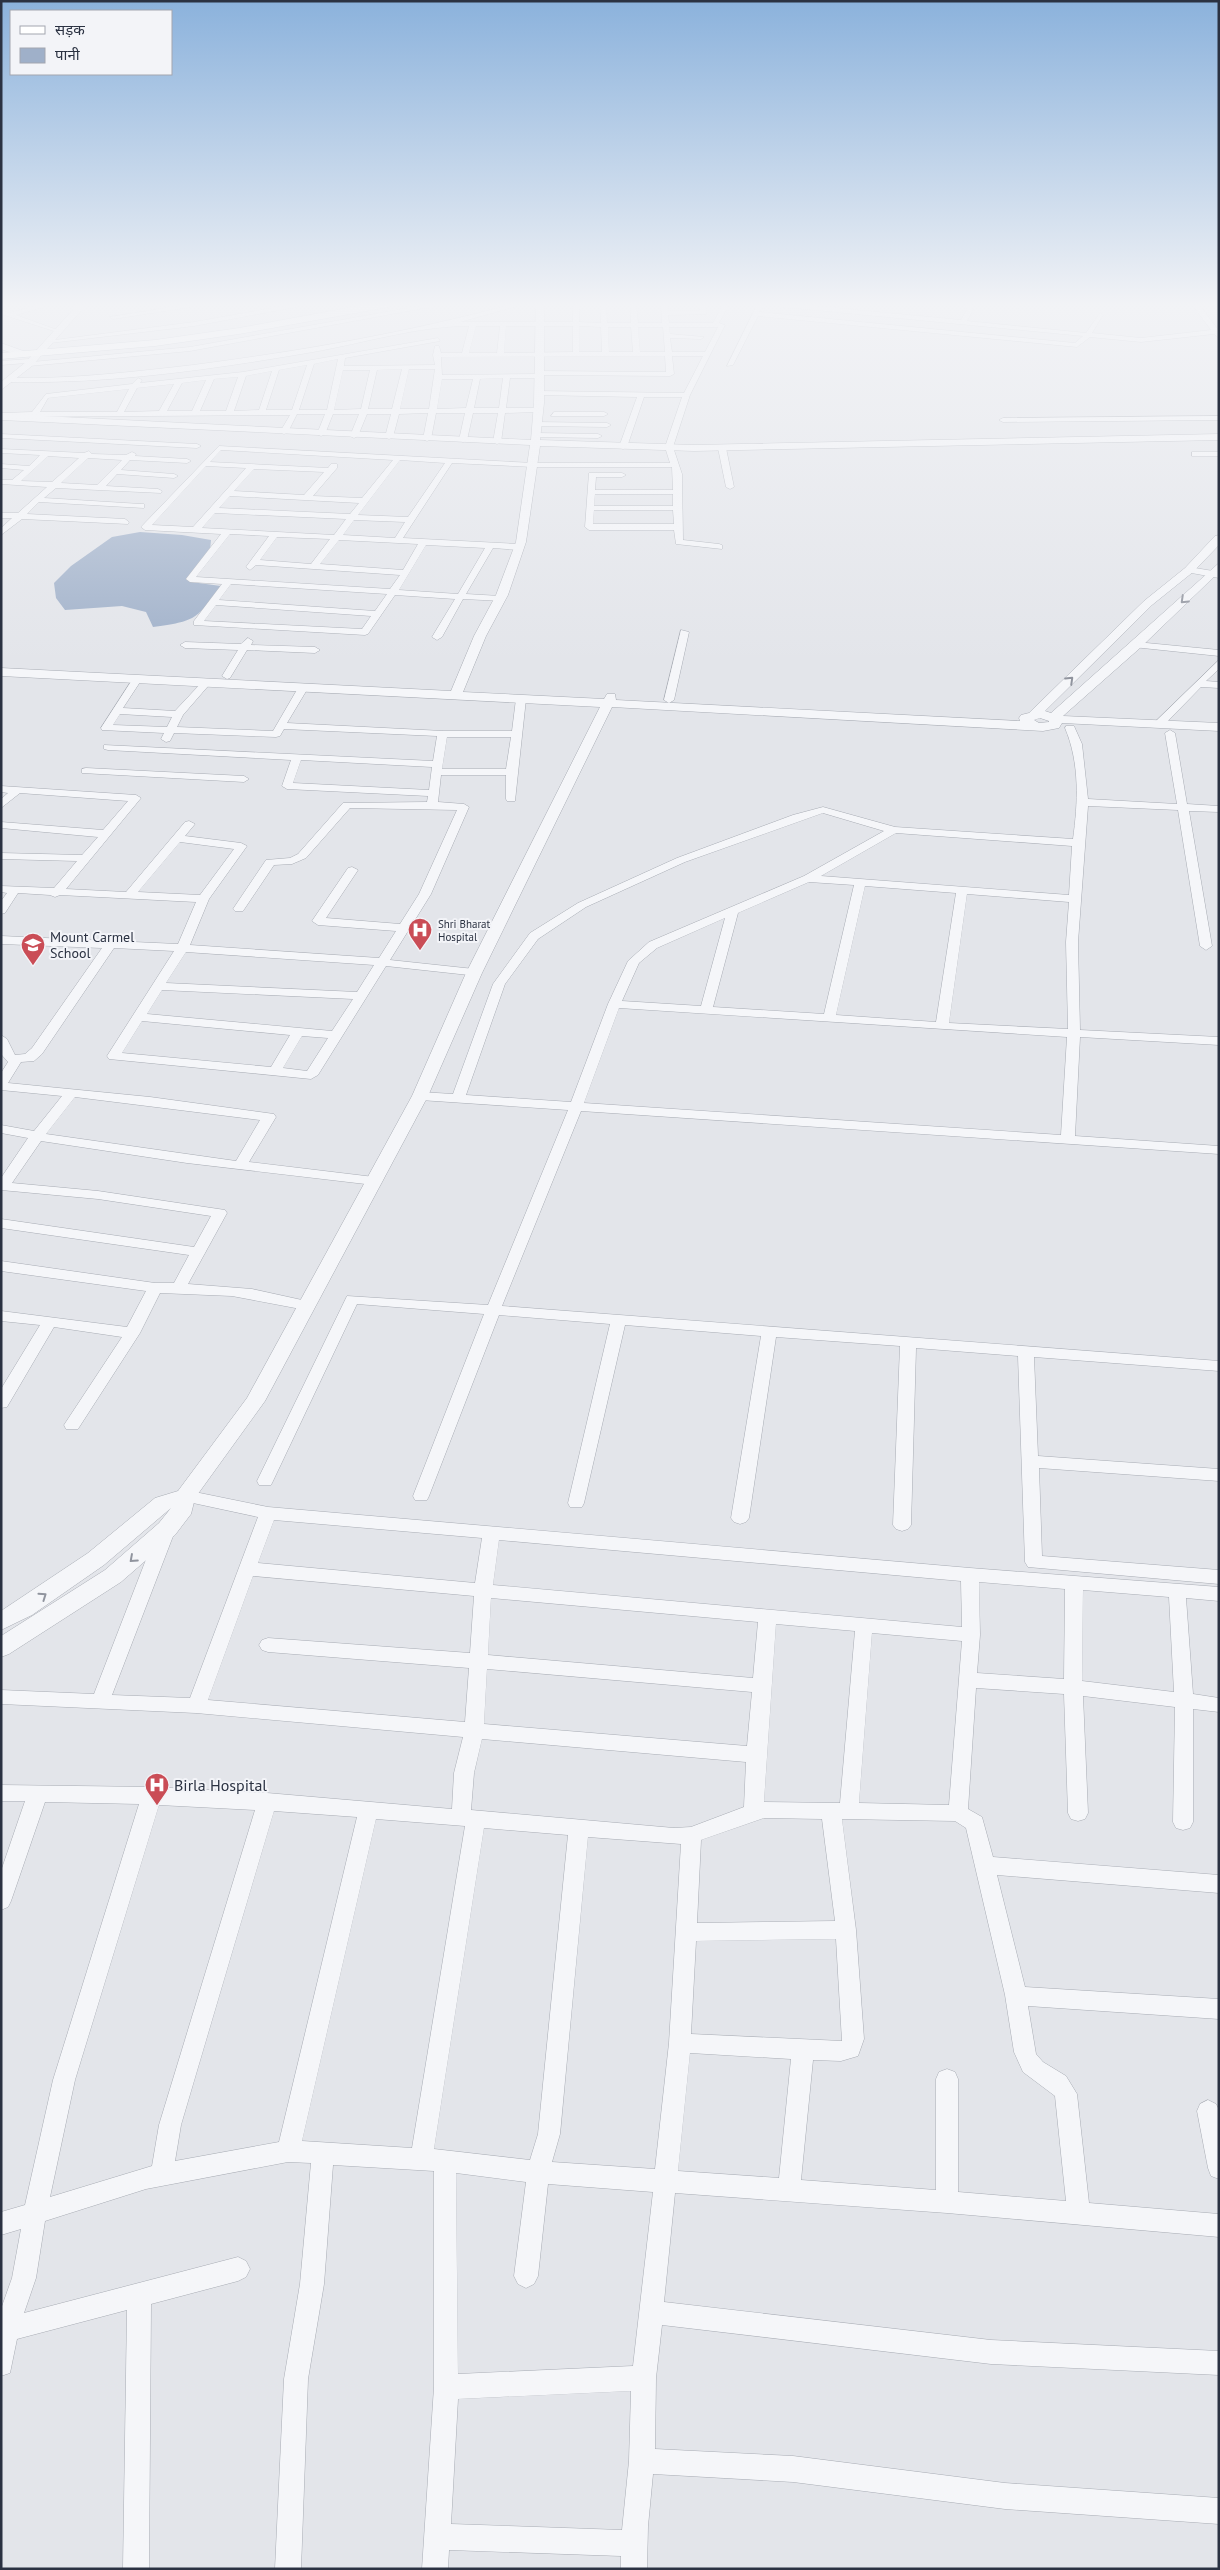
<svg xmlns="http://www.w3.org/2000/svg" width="1220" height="2570" font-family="'PT Sans','Noto Sans Devanagari',sans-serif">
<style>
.water{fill:#9fb0c9}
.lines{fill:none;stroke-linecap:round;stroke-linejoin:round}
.minor-casing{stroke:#a8acb4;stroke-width:1}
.tertiary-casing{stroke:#a8acb4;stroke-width:1}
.primary-casing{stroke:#a2a9b6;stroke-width:1}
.minor{fill:#f5f6f9;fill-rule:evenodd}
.tertiary{fill:#f5f6f9;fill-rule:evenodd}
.primary{fill:#fff;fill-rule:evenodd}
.oneway{stroke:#90949e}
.labels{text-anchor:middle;stroke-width:4;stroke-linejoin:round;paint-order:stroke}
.far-poi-label{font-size:11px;fill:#2b3242;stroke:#f3f4f8;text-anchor:start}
.poi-label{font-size:14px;fill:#2b3242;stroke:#f3f4f8;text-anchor:start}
.near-poi-label{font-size:16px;fill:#2b3242;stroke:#f3f4f8;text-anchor:start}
</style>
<rect width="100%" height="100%" fill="#e3e5ea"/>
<path class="water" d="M140,532l42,3 29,5 -1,11 -22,27 3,4 30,4c-25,34 -25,35 -68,41l-7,-15 -24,-6 -57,4 -9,-12 -2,-15 17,-17 41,-29z"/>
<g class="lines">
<defs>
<g id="minor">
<path d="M46,303l4,2 -34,10 44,16v2l-59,-19v-4l8,3z"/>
<path d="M198,303h19l-104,16 -3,-2z"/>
<path d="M301,303h16l-123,23 -144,17 -3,-2 147,-19z"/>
<path d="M437,303h15l-262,48 -161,15 -3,-3 -25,2v-4l28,-2 3,3 158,-15z"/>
<path d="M517,303h11l-68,19h113v-19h6v19l22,1 -1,-20h6l1,20h24l-1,-20h6l2,20h24l-1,-20h6l1,8h32l-1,-8h6l1,11 -38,1 1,8h44l11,-20h6l-11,20 6,2 -35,70 -17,52 9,27 1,66 36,4 3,1v4l-46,-5 -2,-14h-85l-4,-3 4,-54h33l4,2 -4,2h-26l-1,13h78l-1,-23h-139l-81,-4 -49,75 116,6 4,3 -4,3 -26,-2 -27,46 34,2 5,3 -2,2 -40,-2 -21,38 -5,3 -5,-3 23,-38 -60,-4 -27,39 -3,1 -171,-10v-4l28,-37 -32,-2 -4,-3 35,-45 -76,-4 -4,-3 78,-81 314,17h137l-5,-16 17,-50h-38l-17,50 -4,2 -4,-2 18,-50 -99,-2 -4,-2 4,-2 146,2 19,-37h-31l2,18 -4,2 -128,-1 -3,3h-29l-4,30h32l4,2 -4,2 -33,1 -4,29 -4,2 -4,-2 5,-29h-25l-6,27 -4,2 -4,-2 6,-27h-29l-5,26 -4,2 -4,-2 5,-26 -29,1 -6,23 -4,2 -4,-2 6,-23h-24l-9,22 -4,2 -4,-2 9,-22h-26l-8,20 -4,2 -4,-2 8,-20h-28l-9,18 -4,2 -4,-2 10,-17 -289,2v-4l31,-1 14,-18 86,-10 6,-6 4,2 -2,3 103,-11 195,-34 2,3 -95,17 -1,8 91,-1 -2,-10 2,-9h4l2,7h21l7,-27c-51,0 -105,17 -156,26 -99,17 -202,32 -302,30l-4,-2 4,-2c61,1 121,-6 182,-13 109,-14 217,-33 324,-62zM476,326h24l-3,27h-28zM506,326h67v26l-69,1zM579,326l22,1 1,25h-23zM608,327h23l2,25h-24zM638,327h25l2,25h-25zM669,327h49l-13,25h-33l-2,-14 31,1 3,-2 -34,-3zM665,356l1,16 -127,-1 -3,3 -94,1 -1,-18zM338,359l-11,51h-28l15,-46zM307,365l-15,45h-26l13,-40zM402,369l-10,40h-24l9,-39zM409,369h26l-6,40h-29zM343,370h27l-9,39 -27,1zM272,371l-13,39 -25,1 12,-35zM238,377l-12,34h-26l14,-32zM503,378l-4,30h-25l6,-29zM442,379h31l-7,29 -29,1zM206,380l-14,31h-25l15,-28zM174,384l-15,27 -35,1 13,-24zM129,389l-12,23h-77l8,-14zM221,450l172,10 -31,38 -49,-2 24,-28v-4h-6l-3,4 -118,-6zM400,460l45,3 -37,54 -50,-2zM206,466l40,2 -53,59 -41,-2zM254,469l70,3 -20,23 -70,-4zM595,494h78v12h-79zM230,496l129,7 -9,11 -131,-6zM594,510h79l1,14h-81zM215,513l131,6 -12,16 -132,-7zM354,520l51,2 -10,16 -52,-3zM230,534l39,2 -23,31 4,3 6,-5 144,10 -10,14 -194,-12zM277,537l53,2 -19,25 -51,-4zM339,540l79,4 -15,26 -83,-6zM426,545l59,3 -27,46 -59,-4zM231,584l156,10 -12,17 -156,-11zM216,605l155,11 -9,13 -158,-8z"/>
<path d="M758,303h26l177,17 6,-11 -5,-6h7l4,6 -6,12 119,12 14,-20 3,2 -11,18 49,5 70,-8 -20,-27h7l21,28v7l-5,-4 -73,8 -51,-5 -13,10 -319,-31 -25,49 -6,1zM763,305l320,31 -8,7 -316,-31z"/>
<path d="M554,412h50l4,2 -4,2h-53z"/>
<path d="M1219,416v4l-216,2 -4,-2 4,-2z"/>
<path d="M537,422l70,1 4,2 -4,2 -73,-1v-4z"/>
<path d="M537,433l61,1 4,2 -4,2 -64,-1 -1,-2z"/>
<path d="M1,434l196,10 4,2 -4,2 -196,-10z"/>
<path d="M722,446l4,2 8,39 -4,2 -4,-2 -8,-39z"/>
<path d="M1,449l83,4 5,-2 3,3 34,1 6,-3 4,2 -1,2 52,3 4,2 -4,2 -57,-3 -9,10 53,4 4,2 -4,2 -57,-4 -11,12 52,3 4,2 -1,2 -105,-5 -12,10 97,6h3v4l-105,-6 -12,12 98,5 4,3 -1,2 -106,-5 -21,16v-7l11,-10h-11v-5h17l29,-26 -46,-3v-4h11l12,-10 -23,-2v-4l28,2 11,-11 -39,-2zM48,456l31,2 -27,24 -31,-1zM88,458l34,2 -25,25 -36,-2z"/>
<rect x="1192" y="452" width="27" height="4"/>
<path d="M1189,567l30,5v6l-33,-6v-4z"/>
<path d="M681,630l8,2 -15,68 -5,3 -5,-3z"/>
<path d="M248,638l5,3 -2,4 64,2 5,3 -5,3 -68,-3 -17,28 -3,1 -5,-3 16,-26 -53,-2 -5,-3 5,-3 56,2z"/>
<path d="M1136,642l83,8v6l-86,-9 -2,-2z"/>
<path d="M1219,660v9l-13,12 13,1v6l-18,-1 -38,39h-8v-4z"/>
<path d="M134,677l8,2 -19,29 52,3 28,-30h6v4l-26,30 -6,12 96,4 25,-43 5,-3 5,3 -21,35 156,8h69l4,-32 5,-3 5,3 -11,102h-8l-1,-2v-24h-65l-3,27 26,2 5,3 -38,87 -41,66 84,9 6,4 -2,3 -92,-10 -68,109 -7,4 -202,-20 -2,-3 67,-105 -60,-3 -72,106 -8,7 -13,1 -13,21 142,14 124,17 2,3 -27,45 125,15 7,4 -7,4 -187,-22 -146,-22 -29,42 86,8 127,19 2,3 -39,71 64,5 59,13 3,3 -8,5 -74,-14 -72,-3 -20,40 -62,96h-12l-2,-4 58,-88 -68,-10 -47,80 -6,1v-19l39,-64 -39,-4v-10l126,16 19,-36 -145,-20v-10l154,22h19l15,-28 -188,-27v-9l193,28 17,-31 -113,-17 -97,-9v-12l27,-40 -27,-5v-8l33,6 28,-35 -61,-6v-17l7,-11 -7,-8v-19l6,4 8,16 10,-1 7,-6 70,-100 -101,-4v-8l177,8 18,-42 -136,-7 -5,2 -5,-2 -32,-2 -13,20 -4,1v-13l6,-8 -6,-1v-6l53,2 23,-27 -76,-2v-6l81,2 16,-18 -97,-9v-6l102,8 25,-29 -108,-8 -19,15v-9l7,-6 -7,-1v-6l135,9 5,3 -75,91 60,3 59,-70 4,-1 6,3 -10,12 56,7 6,3 -38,53 -19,46 189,13 17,-27 -78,-6 -6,-4 36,-53 4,-1 6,3 -32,48 74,6 19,-30 38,-84 -107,-2 -44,50 -14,6 -18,1 -31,46h-8l-2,-2 33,-49 24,-2 8,-4 45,-51 84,-1 1,-6 -141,-7 -5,-3 9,-26 -183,-10 -4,-1v-4l329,16 4,-25 -153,-7 -4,7 -4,1 -102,-4 -4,8 -4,1 -5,-3 3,-6 -62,-3 -1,-2zM120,714l52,3 -5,10 -54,-2zM447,737h64l-5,32h-64zM301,760l131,7 -3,23 -136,-7zM180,842l54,7 -34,46 -62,-3zM186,952l188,13 -17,27 -191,-9zM162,990l191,9 -21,32 -185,-17zM142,1021l148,14 -19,32 -149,-14zM302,1036l26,2 -21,33 -24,-3zM75,1097l185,23 -24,41 -190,-27z"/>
<path d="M1066,726h8l8,18 6,55 89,5 -12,-71 5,-3 5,3 12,71 32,2v6l-30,-1 23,135 -6,4 -6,-4 -22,-136 -90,-4 -10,136 2,88 139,7v8l-139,-8 -5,99 144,10v8l-638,-43 -79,195 717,55v10l-185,-14 4,99 181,13v12l-180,-13 3,88 177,14v14l-191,-17 -3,-5 -7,-206 -102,-8 -5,177 -3,4 -6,2 -6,-2 -3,-4 7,-179 -124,-9 -27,181 -3,4 -6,2 -6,-2 -3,-4 30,-182 -136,-11 -41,178 -2,4h-12l-2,-4 42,-179 -111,-9 -70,181 -2,4h-12l-2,-4 71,-182 -127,-10 -84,177 -2,4h-12l-2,-4 90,-185 141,9 80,-195 -148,-10 -7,-4 7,-4 33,2 40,-110 37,-51 48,-30 99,-45 116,-43 30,-8 72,20 178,12c5,-36 7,-76 -8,-111zM823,813l61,18 -80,45 -155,66 -21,19 -20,43 -37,98 -105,-7 39,-111 33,-45 48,-32 99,-45zM896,833l176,13 -3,49 -248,-19zM809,882l45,3 -30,129 -111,-7 25,-94zM865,886l91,7 -20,129 -100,-7zM967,894l102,8 -3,40 2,87 -119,-6zM725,918l-24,88 -79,-5 17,-38 18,-15zM619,1008l448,29 -6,98 -477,-32z"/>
<path d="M86,768l158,8 5,3 -5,3 -162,-9v-4z"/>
<path d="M185,1490l83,17 702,61 249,19v14l-33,-3 7,96 26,4v14l-26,-3v113l-3,6 -7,2 -7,-2 -3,-6 2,-115 -92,-11 5,117 -3,6 -7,2 -7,-2 -3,-6 -4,-119 -88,-6 -8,121 14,8 11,40 226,18v18l-222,-18 28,112 194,12v20l-191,-13 8,48 7,8 23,14 11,18 12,109 130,11v23l-272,-24 -272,-20 -11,109 327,38 228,11v24l-228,-11 -329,-39 -6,53 -1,71 138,7 212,27 214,15v26l-214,-15 -212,-27 -140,-8 -5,52 -1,43h-26v-13l-172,-6 -1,19h-26l12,-182v-216l-101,-6 -9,119 -16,95 -7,190h-26l9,-190 16,-95 11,-121 -23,-1 -142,27 -101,32 -9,57 -12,35 214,-56 8,4 4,8 -4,8 -8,4 -87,23 -2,265h-26l4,-259 -110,29 -7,34 -9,3v-67l11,-31 9,-49 -20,6v-23l24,-7 28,-125 86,-276 -94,-2 -34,99 -3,6 -7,3v-39l24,-70h-24v-16l151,2 115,6 185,16 2,-36 9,-36 -267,-24 -195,-9v-14l93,4 63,-163 3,-4 6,-2 6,2 3,4 -63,164 78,3 68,-181 -79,-17 -2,-4 2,-4zM274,1520l208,18 -7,45 -217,-20zM499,1540l462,41 1,46 -469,-42zM253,1576l221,20 -4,57 -202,-15 -6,2 -3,5 3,5 6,2 201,16 -4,54 -257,-22zM979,1582l86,7 -1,90 -87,-6 3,-38zM1083,1590l86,7 5,95 -92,-11zM491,1598l267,24 -5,56 -265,-23zM776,1624l79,7 -15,172 -76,-1zM872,1633l90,8 -13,164 -90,-2zM487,1669l265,23 -5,54 -263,-22zM482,1739l264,23 -2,45 -53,20 -17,1 -203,-18 3,-37zM159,1805l96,5 -96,315 -7,41 -102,31 25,-117zM274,1811l83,6 -78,325 -104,19 6,-36zM764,1818l58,1 13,102 -138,2 4,-83zM376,1819l89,7 -53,322 -110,-7zM842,1819l113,2 11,7 39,167 9,57 9,20 32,24 11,105 -108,-9v-113l-3,-7 -8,-3 -8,3 -3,7v111l-135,-10 12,-120 28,1 17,-5 6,-17 -8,-109zM484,1828l84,7 -30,299 -8,26 -96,-11zM588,1837l93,7 -12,199 -14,126 -103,-7 8,-28zM836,1939l6,102 -151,-7 5,-93zM690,2053l101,6 -12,119 -101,-7zM456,2173l70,9 -12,94 4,8 8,4 8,-4 4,-8 10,-92 105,8 -20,174 -175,8zM631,2391l-2,70 -7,69 -171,-6 7,-125z"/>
<path d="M1208,2100l8,4 3,6v69l-8,-3 -3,-8 -11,-57 3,-7z"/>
</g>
<g id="tertiary">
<path d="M79,303h9l-56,63 -31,24v-8l25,-20z"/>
<path d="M536,303h8v100l-4,37 154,5 525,-11v6l-525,11 -154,-5 -14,96 -18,53 -22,41 -23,56 141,7 3,-5h8l1,6 404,21 -1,-3 2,-3 8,-2 115,-112 41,-33 30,-32 4,-1v10l-26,27 -41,33 -107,106 6,2 168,-150v9l-79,76 -77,68 156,7v8l-157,-8 -3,5 -16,3 -431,-24 -130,266 -54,123 -163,305 -70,97 -4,16 -16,21 -54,47 -112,72 -8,3v-21l104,-66 54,-47 12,-15 -67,57 -72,50 -31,15v-19l87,-58 67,-55 23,-7 69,-93 165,-302 54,-123 134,-266 -599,-31v-8l450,23 23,-55 22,-41 20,-53 14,-97 -529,-25v-6l530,26 3,-37zM1040,718l9,3v1l-10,1 -5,-3z"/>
<path d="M1,343l25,9 1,2 -4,3 -22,-8z"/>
</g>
<path id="primary" d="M375,303h24l-5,3 -155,28 -84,12 -154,13v-6l154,-13 84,-12z"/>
</defs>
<use href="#minor" class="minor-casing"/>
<use href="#tertiary" class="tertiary-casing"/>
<use href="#primary" class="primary-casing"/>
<use href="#minor" class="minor"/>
<use href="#tertiary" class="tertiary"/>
<use href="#primary" class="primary"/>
</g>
<defs><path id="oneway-chevron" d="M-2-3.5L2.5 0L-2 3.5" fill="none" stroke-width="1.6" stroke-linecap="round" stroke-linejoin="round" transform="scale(1.25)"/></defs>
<g class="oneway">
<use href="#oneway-chevron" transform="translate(1184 600) rotate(136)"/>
<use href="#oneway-chevron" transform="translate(1070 680) rotate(-44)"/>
<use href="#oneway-chevron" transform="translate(133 1559) rotate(138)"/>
<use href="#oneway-chevron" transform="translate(43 1596) rotate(-35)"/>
</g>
<linearGradient id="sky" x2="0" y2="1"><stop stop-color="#8bb2dc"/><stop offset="0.46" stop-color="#f2f3f6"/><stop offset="1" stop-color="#f2f3f6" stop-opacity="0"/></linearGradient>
<rect width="1220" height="663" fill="url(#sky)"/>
<defs>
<symbol id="hospital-pin" viewBox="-11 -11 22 30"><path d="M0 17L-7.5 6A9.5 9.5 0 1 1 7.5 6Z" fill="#ca4d56" stroke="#f3f4f8"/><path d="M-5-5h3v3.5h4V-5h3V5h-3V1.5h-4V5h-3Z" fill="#fff"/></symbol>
<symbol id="school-pin" viewBox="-11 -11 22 30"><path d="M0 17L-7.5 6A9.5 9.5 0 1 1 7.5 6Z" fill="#ca4d56" stroke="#f3f4f8"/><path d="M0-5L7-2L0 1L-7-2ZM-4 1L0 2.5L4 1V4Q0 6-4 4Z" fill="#fff"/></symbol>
</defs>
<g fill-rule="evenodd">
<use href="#hospital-pin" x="406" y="916" width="28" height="38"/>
<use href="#school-pin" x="19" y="931" width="28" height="38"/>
<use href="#hospital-pin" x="143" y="1771" width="28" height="38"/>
</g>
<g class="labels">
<g class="far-poi-label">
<text x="438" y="928">Shri Bharat<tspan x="438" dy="13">Hospital</tspan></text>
</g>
<g class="poi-label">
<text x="50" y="942">Mount Carmel<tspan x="50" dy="16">School</tspan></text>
</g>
<g class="near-poi-label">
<text x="174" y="1791">Birla Hospital</text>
</g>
</g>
<rect width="1220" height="2570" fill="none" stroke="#2b3242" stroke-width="5"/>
<rect x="10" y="10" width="162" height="65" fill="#f3f4f8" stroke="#a3a6af"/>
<rect x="20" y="26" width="25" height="8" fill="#ffffff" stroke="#a3a6af"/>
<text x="55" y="35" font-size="15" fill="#2b3242">सड़क</text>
<rect x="20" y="48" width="25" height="15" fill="#9fb0c9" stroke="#a3a6af"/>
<text x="55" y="60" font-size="15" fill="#2b3242">पानी</text>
</svg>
